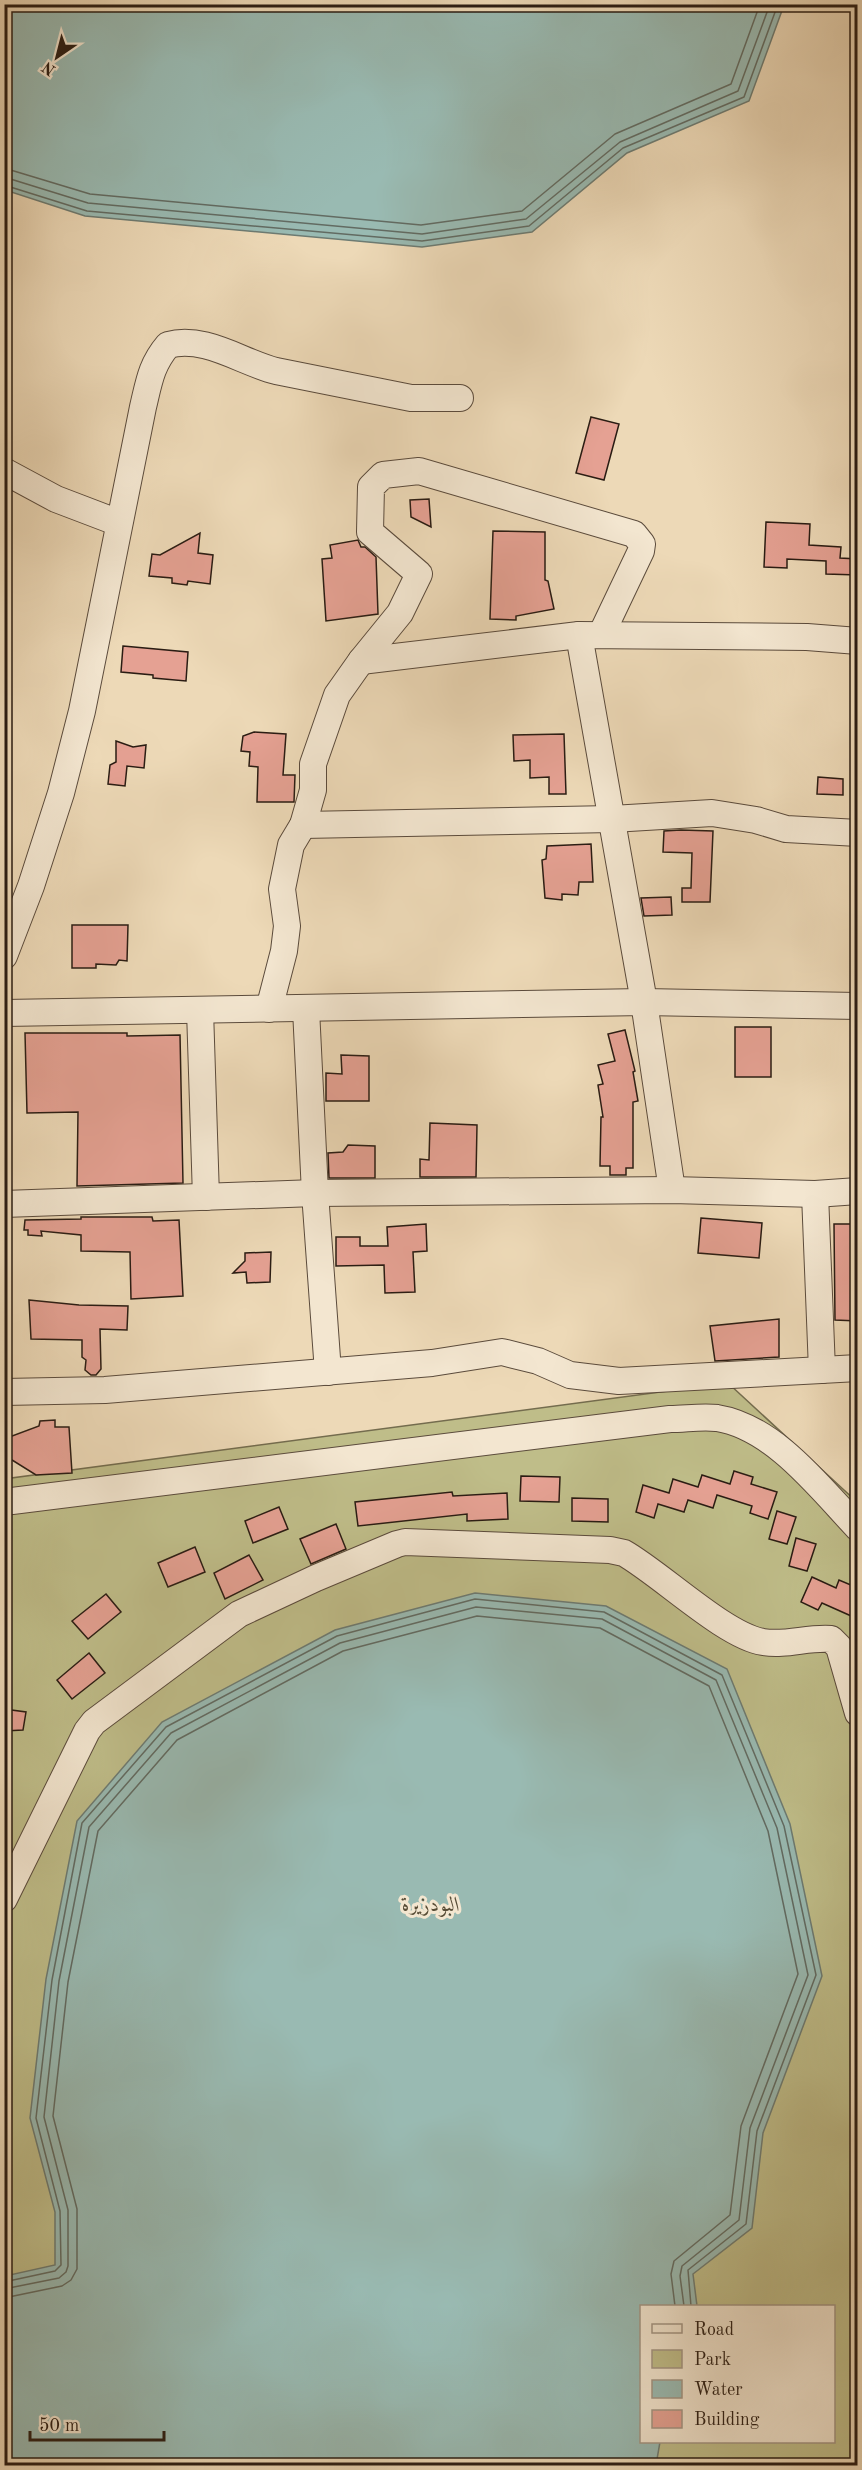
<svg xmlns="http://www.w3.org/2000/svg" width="862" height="2470" font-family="'Old Standard TT',Amiri,serif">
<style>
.green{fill:#bfbd89;stroke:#746c4e;stroke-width:1.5;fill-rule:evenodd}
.water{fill:#99bab2;stroke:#6d7b72;stroke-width:1.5}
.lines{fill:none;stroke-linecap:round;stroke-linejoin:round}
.shore{stroke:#626b62;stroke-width:1.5}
.building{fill:#e5a193;stroke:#2a1c13;stroke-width:1.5}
.minor-casing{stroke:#5b4b3c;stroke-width:28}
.minor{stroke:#f3e6d0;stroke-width:26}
.labels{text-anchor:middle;stroke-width:6;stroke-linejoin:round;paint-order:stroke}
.park-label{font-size:21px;font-style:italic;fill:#574c36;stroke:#f3e6d0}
</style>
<rect width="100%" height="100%" fill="#edd9b7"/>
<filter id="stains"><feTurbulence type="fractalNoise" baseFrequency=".00333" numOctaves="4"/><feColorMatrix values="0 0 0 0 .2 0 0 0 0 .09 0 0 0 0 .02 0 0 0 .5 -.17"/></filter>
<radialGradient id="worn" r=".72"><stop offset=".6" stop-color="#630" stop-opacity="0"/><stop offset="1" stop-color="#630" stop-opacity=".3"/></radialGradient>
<path class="green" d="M728,1383l129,119v963h-852l-1,-986zM642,2306h192v136h-192z"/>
<g class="water">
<path d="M5,4h779v1l-35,96 -122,52 -95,79 -110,15 -337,-31 -80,-26z"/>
<path d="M475,1593l131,13 121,63 63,155 32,152 -59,157 -11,95 -59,46 4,32h-55v136h18l-4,23h-651v-189l50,-11v-53l-25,-94 16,-139 31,-158 85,-99 173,-92z"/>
</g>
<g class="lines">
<g class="shore">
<path d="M4,168l86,26 331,31 101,-14 93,-77 116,-50 29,-80"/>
<path d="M4,177l84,26 334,31 104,-15 94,-77 118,-51 32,-87"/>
<path d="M4,185l83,26 335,30 107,-15 94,-78 121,-51 34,-93"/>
<path d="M4,2282l51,-11 6,-6 -1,-54 -24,-93 16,-138 30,-157 84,-96 171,-91 138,-37 129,13 118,63 62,151 32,149 -59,156 -11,93 -58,46 3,36"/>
<path d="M4,2289l55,-11 7,-6 2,-6v-56l-24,-93 15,-136 30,-154 82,-94 169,-90 136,-36 126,12 114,61 61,148 31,147 -58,153 -11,92 -57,46 -2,10 4,30"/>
<path d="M4,2298l58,-12 9,-6 6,-11v-60l-24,-93 15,-134 30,-151 79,-91 166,-89 134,-35 123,12 109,58 59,145 30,143 -57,152 -11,89 -56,46 -3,13 4,32"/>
</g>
</g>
<g class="building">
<path d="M591,417l28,7 -15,56 -28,-7z"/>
<path d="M429,499l2,28 -20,-10 -1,-17z"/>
<path d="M766,522l44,2 -1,21 32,2 -1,11 18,1v16l-32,-1v-13l-39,-2v9l-23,-1z"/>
<path d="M493,531l52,1v48l3,1 6,28 -38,7v4l-26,-1z"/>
<path d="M200,533l-2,20 15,2 -3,29 -22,-3 -1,4 -15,-2v-5l-23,-2 3,-22 8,1z"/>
<path d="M358,540l3,7h4l11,10 2,57 -52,7 -4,-62 10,-1 -2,-13z"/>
<path d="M123,646l65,6 -2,29 -33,-3v-3l-32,-3z"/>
<path d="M254,732l32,2 -3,41h12l-1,27h-37l1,-35 -9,-1 1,-14 -9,-1 2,-15z"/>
<path d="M564,734l2,60h-17v-17l-19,1v-18l-16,1 -1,-26z"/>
<path d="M116,741l17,6 13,-2 -2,23 -17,-2 -2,20 -17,-2 2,-19 6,-3z"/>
<path d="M818,777l25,2v16l-26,-1z"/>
<path d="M681,830l32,1 -3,71h-28v-14h9l1,-35 -29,-1 1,-21z"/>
<path d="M591,844l2,38h-14l-1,13 -16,-1v6l-17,-2 -3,-38 4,-1 1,-13z"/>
<path d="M671,897l1,18 -28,1 -3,-18z"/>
<path d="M72,925h56l-1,36 -8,-1 -3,5 -20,-1v4h-24z"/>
<rect x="735" y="1027" width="36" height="50"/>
<path d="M625,1030l10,41 -2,1 5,29 -5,1v66h-7v7h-16v-9h-10l1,-49h2l-5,-32 5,-1 -5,-19 17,-4 -7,-27z"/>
<path d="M25,1033h102v3l53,-1 3,148 -106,3 1,-74 -51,1z"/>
<path d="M341,1055l28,1v45h-43v-28l16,1z"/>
<path d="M430,1123l47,2 -1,52h-56v-18l9,1z"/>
<path d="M348,1145l27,1v32h-46l-1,-25 15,-1z"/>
<path d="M81,1217h71l1,4 26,-1 4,76 -52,3 -1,-47 -49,-1v-16l-40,-4 1,5 -14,-1v-5h-4l1,-10 56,-1z"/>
<path d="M701,1218l61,5 -3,35 -61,-5z"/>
<path d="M426,1224l1,27 -14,1 2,40 -30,1 -1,-28 -48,1v-29h24v9h28l-1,-19z"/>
<path d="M834,1224h24v97l-23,-1z"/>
<path d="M271,1252l-1,30 -23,1 -1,-11 -13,1 12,-12v-8z"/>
<path d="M29,1300l50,5 49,1 -1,24 -27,-1 1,40 -5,6h-5l-6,-5 1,-10 -4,-3v-17l-51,-1z"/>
<path d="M779,1319v38l-64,4 -5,-35z"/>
<path d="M55,1420v7h14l3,46 -36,2 -32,-20v-16l35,-13 1,-5z"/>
<path d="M734,1471l19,6 -2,7 26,8 -9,27 -18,-6 2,-7 -35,-11 -4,13 -25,-8 -4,12 -26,-8 -4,14 -18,-6 7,-27 26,8 4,-14 25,8 4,-12 28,9z"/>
<path d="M521,1476l39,1 -1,25 -39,-1z"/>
<path d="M452,1492l1,4 54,-3 1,26 -41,2v-7l-109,12 -3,-24z"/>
<path d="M572,1498l36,1v23l-36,-1z"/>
<path d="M279,1507l9,22 -35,14 -8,-22z"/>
<path d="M777,1511l19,6 -9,27 -18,-5z"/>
<path d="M336,1524l10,25 -35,15 -11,-25z"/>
<path d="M796,1538l20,6 -9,27 -18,-5z"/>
<path d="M195,1547l10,25 -37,15 -10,-24z"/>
<path d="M249,1555l14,25 -38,19 -11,-26z"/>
<path d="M812,1577l24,11 3,-8 19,8v31l-36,-16 -4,7 -17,-8z"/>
<path d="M106,1594l15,18 -33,27 -16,-18z"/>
<path d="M89,1653l16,20 -33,26 -15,-19z"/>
<path d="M4,1709l22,3 -3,18 -19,1z"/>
</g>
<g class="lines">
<defs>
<g id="minor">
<path d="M4,471l52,28 63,24"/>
<path d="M579,635l65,367 28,188"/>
<path d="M361,661l218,-26 228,2 51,4"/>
<path d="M303,825l309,-6 100,-6 44,7 30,9 72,4"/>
<path d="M4,956l27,-70 30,-93 21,-82 61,-304c6,-25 8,-42 25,-62 37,-10 73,17 108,26l135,27h49"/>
<path d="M269,1009l15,-58 3,-25 -5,-37 9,-44 12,-20 10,-35v-26l24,-69 24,-34 39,-48 19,-39 -49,-42 1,-45 12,-12 36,-4 215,63 8,10 -1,7 -40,84"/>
<path d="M306,1009l9,184 13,179"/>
<path d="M200,1010l6,187"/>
<path d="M4,1013l640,-11 214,4"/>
<path d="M815,1194l7,176"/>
<path d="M4,1204l311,-11 357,-3 143,4 43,-3"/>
<path d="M4,1392l101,-2 327,-27 70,-11 36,9 32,14 49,6 239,-13"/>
<path d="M4,1502l666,-83c15,0 32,-3 47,-1 57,9 103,70 141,110"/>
<path d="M4,1899l83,-168 7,-9 145,-108 77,-36 81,-34 8,-2 205,8 14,3c37,21 101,83 139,89 23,4 45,-5 68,-3l8,8 2,7 17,59"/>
</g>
</defs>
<use href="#minor" class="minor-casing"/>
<use href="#minor" class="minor"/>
</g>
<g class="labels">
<g class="park-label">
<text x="431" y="1911">البودزيرة</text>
</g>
</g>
<rect width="862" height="2470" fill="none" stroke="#edd9b7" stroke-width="24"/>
<rect x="6" y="6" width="850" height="2458" fill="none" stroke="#2a1c13" stroke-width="3"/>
<rect x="12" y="12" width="838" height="2446" fill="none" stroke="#2a1c13" stroke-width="1.5"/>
<rect x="640" y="2305" width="195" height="138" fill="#f3e6d0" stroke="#a39584" stroke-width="1.5"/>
<rect x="652" y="2324" width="30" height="9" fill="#f3e6d0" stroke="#a39584" stroke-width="1.5"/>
<text x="694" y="2335" font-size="18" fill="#2a1c13">Road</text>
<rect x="652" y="2350" width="30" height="18" fill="#bfbd89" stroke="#a39584" stroke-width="1.5"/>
<text x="694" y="2365" font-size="18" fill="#2a1c13">Park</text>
<rect x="652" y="2380" width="30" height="18" fill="#99bab2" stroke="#a39584" stroke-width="1.5"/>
<text x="694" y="2395" font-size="18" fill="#2a1c13">Water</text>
<rect x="652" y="2410" width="30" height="18" fill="#e5a193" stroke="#a39584" stroke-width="1.5"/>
<text x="694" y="2425" font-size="18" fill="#2a1c13">Building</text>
<g transform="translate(57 57) rotate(215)" stroke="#f3e6d0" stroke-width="4.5" paint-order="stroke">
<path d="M0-4.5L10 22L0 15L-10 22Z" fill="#2a1c13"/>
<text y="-9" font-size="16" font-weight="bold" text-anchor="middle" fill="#2a1c13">N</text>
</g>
<path d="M30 2431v9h134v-9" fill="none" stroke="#2a1c13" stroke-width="3"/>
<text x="39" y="2431" font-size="18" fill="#2a1c13" stroke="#f3e6d0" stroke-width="4.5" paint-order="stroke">50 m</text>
<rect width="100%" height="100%" filter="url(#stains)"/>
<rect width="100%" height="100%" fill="url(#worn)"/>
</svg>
